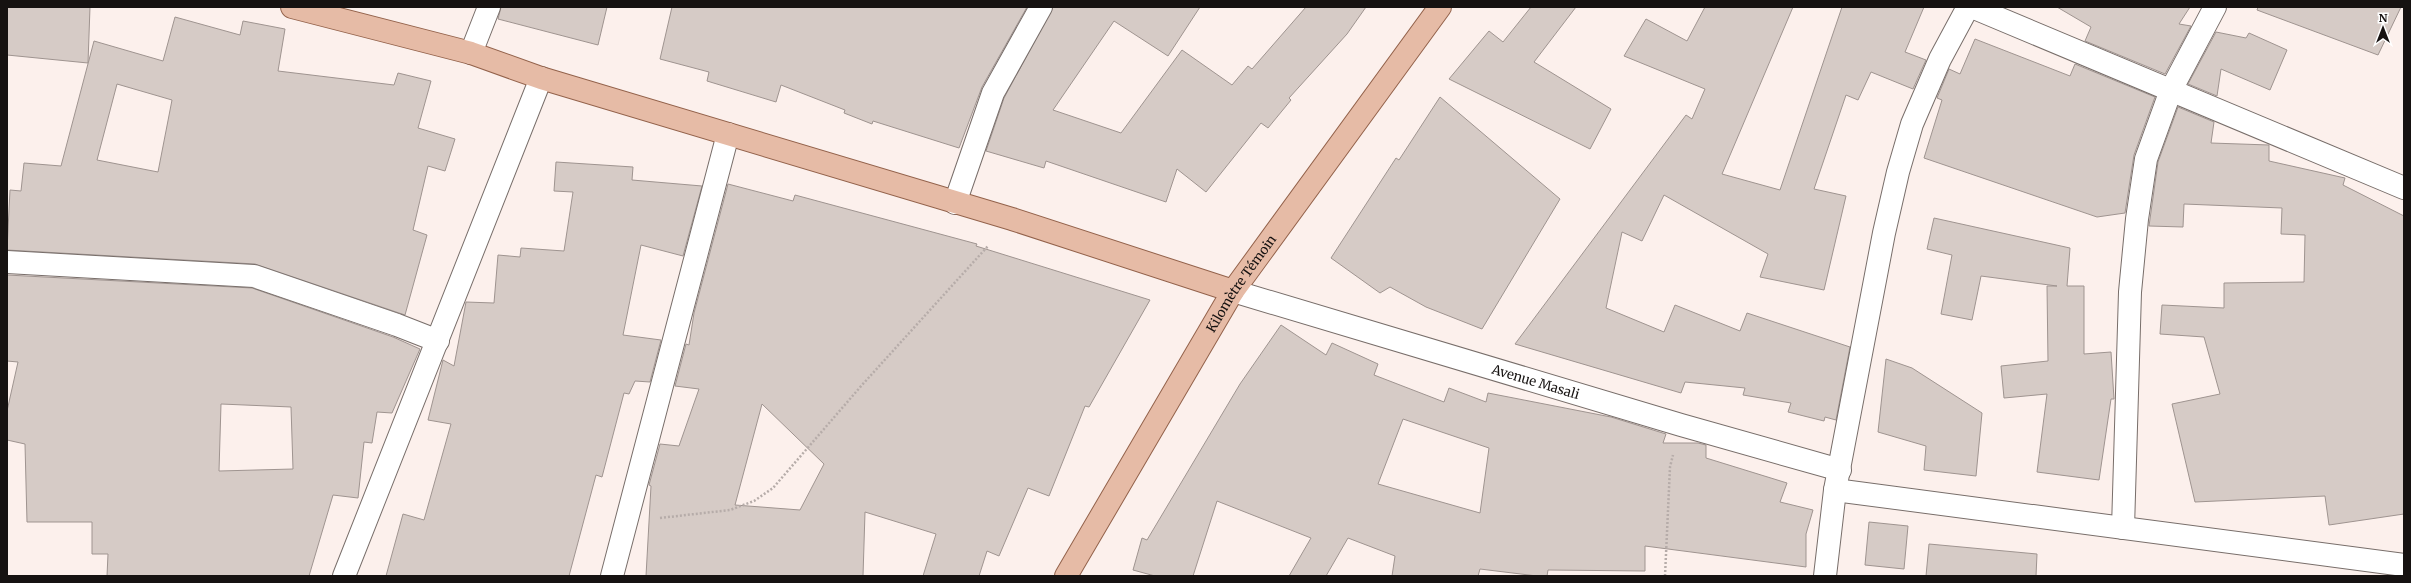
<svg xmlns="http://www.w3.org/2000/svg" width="2411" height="583" font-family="Merriweather,serif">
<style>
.building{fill:#d6cbc6;stroke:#9f9490;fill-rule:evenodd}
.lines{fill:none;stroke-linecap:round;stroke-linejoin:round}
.minor-casing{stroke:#786e6a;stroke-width:24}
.major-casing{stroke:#93624b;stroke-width:24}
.path{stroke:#b6aca9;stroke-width:2.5;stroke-dasharray:2 2;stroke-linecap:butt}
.minor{stroke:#fff;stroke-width:22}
.major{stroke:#e6bba6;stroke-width:22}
.labels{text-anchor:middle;stroke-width:3.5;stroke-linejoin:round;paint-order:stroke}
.street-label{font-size:13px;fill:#161211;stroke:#fff}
</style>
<rect width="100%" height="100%" fill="#fcf0ec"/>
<g class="building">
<path d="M7,7h83l-2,56 -81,-8z"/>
<path d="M501,7h106l-9,38 -100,-26z"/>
<path d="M672,7h355l-45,80 -23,61 -86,-27 -1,3 -28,-11 1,-3 -64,-25 -5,17 -69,-21 2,-9 -49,-13z"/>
<path d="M1053,7h147l-32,49 -54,-35 -61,89 68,23 61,-83 50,35 16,-19 4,3 54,-62h60l-19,27 -58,64 2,2 -23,28 -7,-5 -55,69 -29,-23 -11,33 -120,-41 -2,7 -58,-17 18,-53z"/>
<path d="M1531,7h45l-42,55 77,47 -21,40 -141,-70 40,-48 14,11z"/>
<path d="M1705,7h88l-71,167 58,16 62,-183h82l-19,45 21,8 -13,29 -42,-17 -13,28 -12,-5 -32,94 32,7 -22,94 -64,-13 8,-23 -104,-59 -22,46 -20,-9 -16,76 58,24 11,-27 65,26 7,-18 103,34 -14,73 -11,-3 -1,4 -36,-9 3,-9 -48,-8 2,-7 -60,-6 -4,11 -166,-49 171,-229 6,4 13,-30 -81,-33 22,-37 41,22z"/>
<path d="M2057,7h133l-11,17 12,2 -26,48 -80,-33 6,-14z"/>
<path d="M2258,7h143l-23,48 -121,-45z"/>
<path d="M175,17l65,18 3,-14 42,8 -7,42 116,14 4,-12 33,8 -13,47 37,11 -10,32 -17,-5 -15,64 14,5 -22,80 -150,-51 -248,-14 3,-60 11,1 3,-28 37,3 33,-125 69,20zM117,84l55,16 -14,72 -61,-12z"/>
<path d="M2216,32l30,6 3,-5 38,17 -17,40 -49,-21 -4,27 -29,-12z"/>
<path d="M1975,39l95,37 5,-12 80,33 -21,58 -9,58 -28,4 -173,-59 18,-58 -5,-2 12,-29 11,5z"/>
<path d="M1440,97l120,102 -78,130 -56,-22 -36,-20 -10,6 -49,-35 65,-100 3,2z"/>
<path d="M2178,107l36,15 -3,21 58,2v16l76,17 -2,7 61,31v298l-75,11 -4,-29 -130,6 -23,-98 48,-10 -16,-57 -44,-3 2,-29 62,3v-25l80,-1 1,-47 -24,-1 1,-26 -98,-4 -1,23 -34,-1 9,-64z"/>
<path d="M556,162l77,5 -1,13 70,6 -19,70 -42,-11 -18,90 38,5 -11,42 -15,-1 -6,13 -5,-1 -22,84 -6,-2 -27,101h-183l17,-62 21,6 27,-96 -23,-4 15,-60 11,6 12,-64 28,1 4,-48 22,2 1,-9 43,3 9,-59 -19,-1z"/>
<path d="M728,184l65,17 2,-6 182,49 -1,2 174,54 -61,107 -4,-1 -36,90 -21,-8 -29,68 -12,-5 -8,25h-56l13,-42 -71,-22 -2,64h-217l5,-90 -2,-1 11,-41 19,2 20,-57 -24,-3 11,-42 3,1 5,-32zM762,404l62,60 -24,46 -65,-5z"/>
<path d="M1934,218l136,30 -3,38h17v68l27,-2 3,47h-3l-12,81 -62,-8 10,-78 -43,4 -3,-32 47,-5 -1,-75h10l-76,-10 -9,44 -31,-6 11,-59 -25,-6z"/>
<path d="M7,275l245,13 141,49 27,12 -28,64 -15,-1 -5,31 -8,-1 -6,56 -25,-3 -24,81h-202l1,-22h-16v-32h-65l-2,-78 -18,-4v-29l11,-49 -11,-1zM221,404l70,3 2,62 -74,2z"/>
<path d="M1281,325l45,30 6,-12 46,21 -4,11 70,27 5,-14 37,14 2,-9 123,24 55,17 -3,9h35l8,2v13l81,25 -7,19 33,8 -7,24v33l-161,-21v25l-97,-1 -1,6h-10l-57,-7 -2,7h-86l3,-20 -47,-18 -22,38h-37l22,-38 -94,-37 -24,75h-38l-22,-6 9,-32 5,2 93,-156zM1403,419l86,29 -9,65 -102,-29z"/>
<path d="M1886,359l26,9 70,45 -6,63 -52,-6 2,-24 -48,-14z"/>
<path d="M1869,522l39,4 -4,43 -39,-4z"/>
<path d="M1929,544l108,10 -1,22h-110z"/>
</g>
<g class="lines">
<defs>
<g id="minor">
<path d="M1972,7l432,181"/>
<path d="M471,53l18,-46"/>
<path d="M955,203l38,-110 48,-86"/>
<path d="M7,262l247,14 143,49 41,16"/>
<path id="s1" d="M1233,291l448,134 159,45"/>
<path d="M1835,490l569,75"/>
<path d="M2123,528l7,-236 7,-73 9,-60 25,-69 44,-83"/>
<path d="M344,576l197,-498"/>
<path d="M612,576l116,-442"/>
<path d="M1825,576l10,-86 49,-257 14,-61 14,-48 28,-65 28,-52"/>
</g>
<g id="major">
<path d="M292,7l179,46 70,25 471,141 221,72"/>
<path id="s2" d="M1066,576l167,-285 207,-284"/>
</g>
</defs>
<use href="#minor" class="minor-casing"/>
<use href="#major" class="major-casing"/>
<g class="path">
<path d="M660,518l70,-8 24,-9 19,-13 89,-103 126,-139"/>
<path d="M1665,576l5,-109 3,-12"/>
</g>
<use href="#minor" class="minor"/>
<use href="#major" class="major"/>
</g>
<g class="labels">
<g class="street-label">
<text dy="5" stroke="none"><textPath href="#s2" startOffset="341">Kilomètre Témoin</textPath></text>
<text dy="5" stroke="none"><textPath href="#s1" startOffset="316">Avenue Masali</textPath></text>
</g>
</g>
<rect width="2411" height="583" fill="none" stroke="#161211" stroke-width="16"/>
<g transform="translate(2383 28)" stroke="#ffffff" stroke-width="3" paint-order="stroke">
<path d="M0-3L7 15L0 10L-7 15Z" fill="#161211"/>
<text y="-6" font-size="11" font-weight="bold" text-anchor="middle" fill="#161211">N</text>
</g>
</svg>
